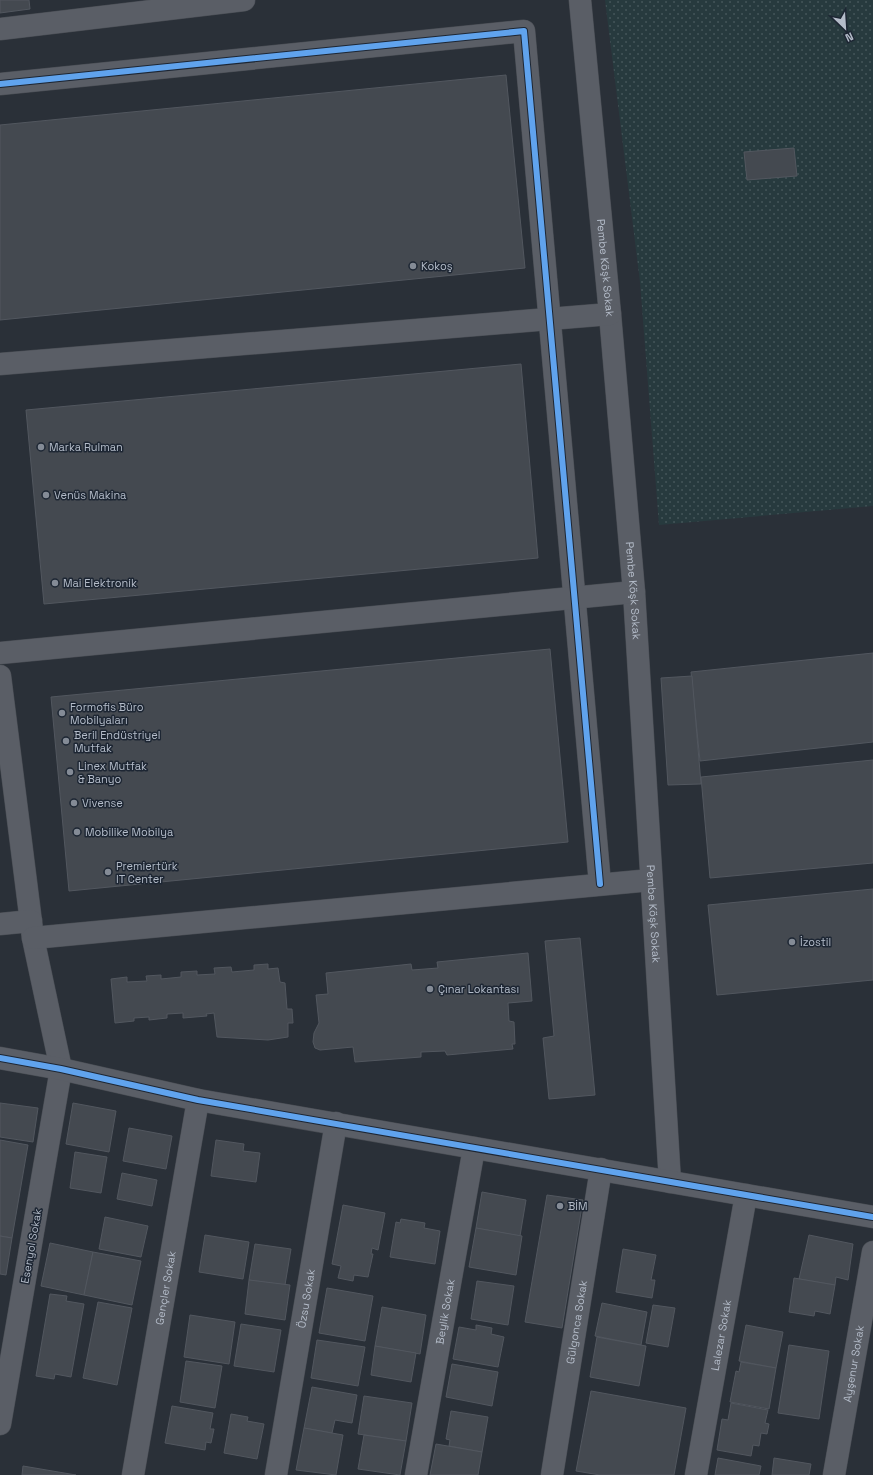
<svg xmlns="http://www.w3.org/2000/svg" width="873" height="1475" font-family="'Space Grotesk',sans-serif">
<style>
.grass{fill:url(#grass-dots)}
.building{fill:#444950;stroke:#52575f}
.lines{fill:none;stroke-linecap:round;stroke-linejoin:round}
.minor-casing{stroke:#484c53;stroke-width:23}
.minor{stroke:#5a5e66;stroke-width:22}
.cycleway-casing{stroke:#1d2633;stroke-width:8}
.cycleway{stroke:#60a3ed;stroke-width:6}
.poi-dot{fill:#848b96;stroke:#1d2633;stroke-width:1.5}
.labels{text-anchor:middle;stroke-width:3;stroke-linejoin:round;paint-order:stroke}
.poi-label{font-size:11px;fill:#b4bcc9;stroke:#1d2633;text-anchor:start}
.street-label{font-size:11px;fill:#b4bcc9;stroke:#1d2633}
</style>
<defs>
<pattern id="grass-dots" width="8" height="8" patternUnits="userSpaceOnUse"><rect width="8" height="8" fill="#273a3e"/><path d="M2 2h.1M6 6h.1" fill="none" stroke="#445559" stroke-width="1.8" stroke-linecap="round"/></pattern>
</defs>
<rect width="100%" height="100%" fill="#2a3038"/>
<path class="grass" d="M605,0h268v506l-214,19 -19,-243z"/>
<g class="building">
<path d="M0,0h29l1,9 -30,4z"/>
<path d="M506,75l19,193 -525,52v-195z"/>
<path d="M794,148l3,28 -50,4 -3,-28z"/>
<path d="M521,364l17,194 -494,46 -18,-194z"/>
<path d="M550,649l18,193 -499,49 -18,-194z"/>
<path d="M873,653v89l-173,19 -9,-89z"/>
<path d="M692,676l9,108 -33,1 -7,-107z"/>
<path d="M873,760v103l-163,15 -9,-101z"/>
<path d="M873,889v91l-156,15 -9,-90z"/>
<path d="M580,938l15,157 -46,4 -6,-61 11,-2 -9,-95z"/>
<path d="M528,953l4,48 -24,2 1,18 5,1 1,22h-3l1,5 -66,6 -2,-4 -24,1v5l-66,5 -2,-15 -33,3 -5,-2 -2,-6 1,-9 5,-10 -3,-28 12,-1 -2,-21 85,-9 1,6 26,-2 -1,-6z"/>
<path d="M268,964v5l10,-1 2,14 5,1 2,26h5l1,14h-5v14l-20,3 -51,-3 -3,-24 -8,1 1,2 -24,2v-5l-16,1v4l-18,2v-3l-15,1v3l-19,2 -4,-44 16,-2v5l20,-1 -1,-5 15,-1v4l20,-2v-5l16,-1v4l18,-1 -1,-6 17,-1 1,5 22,-2v-5z"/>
<path d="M0,1103l38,5 -5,34 -33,-5z"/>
<path d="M73,1103l43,8 -7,41 -43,-8z"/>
<path d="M129,1128l43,8 -6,33 -43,-8z"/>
<path d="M0,1140l28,5 -16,93 -12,-2z"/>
<path d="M216,1140l28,4 -1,7 17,2 -4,29 -45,-6z"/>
<path d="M75,1152l32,5 -6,36 -31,-5z"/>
<path d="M122,1173l35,7 -5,26 -35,-7z"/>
<path d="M482,1192l44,8 -6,36 -44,-8z"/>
<path d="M547,1195l36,5 -21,128 -37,-6z"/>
<path d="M343,1205l42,8 -7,37 -6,-2 -1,6h2l-5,23 -14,-2 -1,6 -15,-3 3,-12 -9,-2z"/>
<path d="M105,1217l43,9 -7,31 -42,-8z"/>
<path d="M401,1219l24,4 -1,5 16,3 -5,33 -45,-7 6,-35 4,1z"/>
<path d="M476,1228l46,8 -6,39 -47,-8z"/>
<path d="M205,1235l44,7 -6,37 -44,-7z"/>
<path d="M809,1235l44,9 -5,36 -12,-3 -1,8 -36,-6z"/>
<path d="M0,1236l12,2 -6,37 -6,-1z"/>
<path d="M50,1243l43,9 -9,43 -43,-9z"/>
<path d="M255,1244l36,5 -6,36 -36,-5z"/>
<path d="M623,1249l33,6 -5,25h4l-3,18 -36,-6z"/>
<path d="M93,1252l48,9 -9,44 -48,-10z"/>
<path d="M794,1278l41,7 -5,29 -15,-3 -1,5 -25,-4z"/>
<path d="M249,1280l41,5 -5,35 -40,-6z"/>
<path d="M477,1281l37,5 -6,39 -37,-6z"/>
<path d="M327,1288l46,8 -8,45 -46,-8z"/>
<path d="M50,1294l17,2 -1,5 18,3 -13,73 -16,-3 -1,5 -18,-3z"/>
<path d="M98,1302l34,6 -15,77 -34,-7z"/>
<path d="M602,1303l45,9 -6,33 -46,-9z"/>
<path d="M653,1305l22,3 -7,39 -22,-4z"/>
<path d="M382,1307l44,8 -6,39 -45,-8z"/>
<path d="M190,1315l45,7 -6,42 -45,-7z"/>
<path d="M241,1324l40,6 -7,42 -40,-6z"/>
<path d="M476,1325l16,3 -1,6 13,3 -6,30 -45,-8 6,-32 17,3z"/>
<path d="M746,1325l37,7 -7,36 -37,-7z"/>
<path d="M597,1337l49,9 -7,40 -49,-9z"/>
<path d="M317,1340l48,7 -7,39 -47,-8z"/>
<path d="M789,1345l40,6 -10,68 -41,-6z"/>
<path d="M375,1346l41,7 -5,29 -40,-7z"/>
<path d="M186,1361l36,5 -7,42 -35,-6z"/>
<path d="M741,1362l35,6 -7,41 -39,-7 6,-31 3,1z"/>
<path d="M452,1364l46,8 -6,34 -46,-9z"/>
<path d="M312,1387l45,8 -5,28 -17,-3 -3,13 -28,-5z"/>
<path d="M591,1391l95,17 -12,67h-74l-24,-4z"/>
<path d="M364,1396l48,7 -6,38 -48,-7z"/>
<path d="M731,1403l37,7 -3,13 4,1 -2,10 -6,-1 -2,13 -6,-1 -2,11 -34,-6 5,-31 6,1z"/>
<path d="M172,1406l41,7 -3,16h4l-3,14 -5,-1 -1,8 -40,-7z"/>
<path d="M451,1411l37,6 -6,35 -33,-6 1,-6 -4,-1z"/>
<path d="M231,1414l17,3 -1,4 17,3 -7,35 -33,-6z"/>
<path d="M304,1428l39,7 -7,40 -40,-5z"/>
<path d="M364,1435l42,6 -6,34 -42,-6z"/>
<path d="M436,1444l46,8 -4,23h-48z"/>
<path d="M718,1458l43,8 -2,9h-44z"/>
<path d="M774,1458l37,6 -2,11h-37z"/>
<path d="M23,1466l53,9h-54z"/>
</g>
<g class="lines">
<defs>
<g id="minor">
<path id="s1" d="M580,0l30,314 24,278 36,590"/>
<path d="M0,29l244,-29"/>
<path d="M0,84l524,-53 76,853"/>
<path d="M0,364l610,-50"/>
<path d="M0,653l634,-61"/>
<path d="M0,676l33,262 28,131 -61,355"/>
<path d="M0,924l31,-3"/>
<path d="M33,938l618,-58"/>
<path d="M0,1058l61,11 137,31 675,117"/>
<path id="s2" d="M133,1475l65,-375"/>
<path id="s3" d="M276,1475l60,-352"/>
<path id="s4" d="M416,1475l58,-327"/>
<path id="s5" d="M552,1475l49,-306"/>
<path id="s6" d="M696,1475l50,-280"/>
<path id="s7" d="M834,1475l39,-223"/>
</g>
</defs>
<use href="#minor" class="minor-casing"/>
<use href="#minor" class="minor"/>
<defs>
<g id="cycleway">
<path d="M0,84l524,-53 76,853"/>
<path d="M0,1058l61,11 137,31 675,117"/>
</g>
</defs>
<use href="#cycleway" class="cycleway-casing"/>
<use href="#cycleway" class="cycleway"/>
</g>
<g class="poi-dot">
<circle cx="413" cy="266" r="4"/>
<circle cx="41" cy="447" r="4"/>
<circle cx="46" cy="495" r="4"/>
<circle cx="55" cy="583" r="4"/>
<circle cx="62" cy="713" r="4"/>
<circle cx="66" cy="741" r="4"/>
<circle cx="70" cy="772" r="4"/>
<circle cx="74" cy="803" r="4"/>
<circle cx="77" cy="832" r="4"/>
<circle cx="108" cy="872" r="4"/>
<circle cx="792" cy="942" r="4"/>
<circle cx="430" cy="989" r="4"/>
<circle cx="560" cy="1206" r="4"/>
</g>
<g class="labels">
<g class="poi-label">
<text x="421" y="270">Kokoş</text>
<text x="49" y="451">Marka Rulman</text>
<text x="54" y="499">Venüs Makina</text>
<text x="63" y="587">Mai Elektronik</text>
<text x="70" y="711">Formofis Büro<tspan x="70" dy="13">Mobilyaları</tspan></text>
<text x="74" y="739">Beril Endüstriyel<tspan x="74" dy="13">Mutfak</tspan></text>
<text x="78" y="770">Linex Mutfak<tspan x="78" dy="13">&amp; Banyo</tspan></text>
<text x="82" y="807">Vivense</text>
<text x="85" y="836">Mobilike Mobilya</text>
<text x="116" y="870">Premiertürk<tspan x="116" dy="13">IT Center</tspan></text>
<text x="800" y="946">İzostil</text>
<text x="438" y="993">Çınar Lokantası</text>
<text x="568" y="1210">BİM</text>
</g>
<g class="street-label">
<text dy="4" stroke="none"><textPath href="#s1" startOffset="269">Pembe Köşk Sokak</textPath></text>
<text dy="4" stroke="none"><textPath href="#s1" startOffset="593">Pembe Köşk Sokak</textPath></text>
<text dy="4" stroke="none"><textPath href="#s1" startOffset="917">Pembe Köşk Sokak</textPath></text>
<text transform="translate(31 1246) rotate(-80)" y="4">Esenyol Sokak</text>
<text dy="4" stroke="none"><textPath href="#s2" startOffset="190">Gençler Sokak</textPath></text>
<text dy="4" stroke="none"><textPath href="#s3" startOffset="179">Özsu Sokak</textPath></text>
<text dy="4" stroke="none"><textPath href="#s4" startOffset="166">Beylik Sokak</textPath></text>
<text dy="4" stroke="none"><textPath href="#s5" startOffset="155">Gülgonca Sokak</textPath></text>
<text dy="4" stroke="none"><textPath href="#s6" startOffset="142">Lalezar Sokak</textPath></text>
<text dy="4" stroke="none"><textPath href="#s7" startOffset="113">Ayşenur Sokak</textPath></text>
</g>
</g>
<g transform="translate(845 28) rotate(155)" stroke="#1d2633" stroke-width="3" paint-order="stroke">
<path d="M0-3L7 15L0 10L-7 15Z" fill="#b4bcc9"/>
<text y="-6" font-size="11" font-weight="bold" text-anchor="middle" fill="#b4bcc9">N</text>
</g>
</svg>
